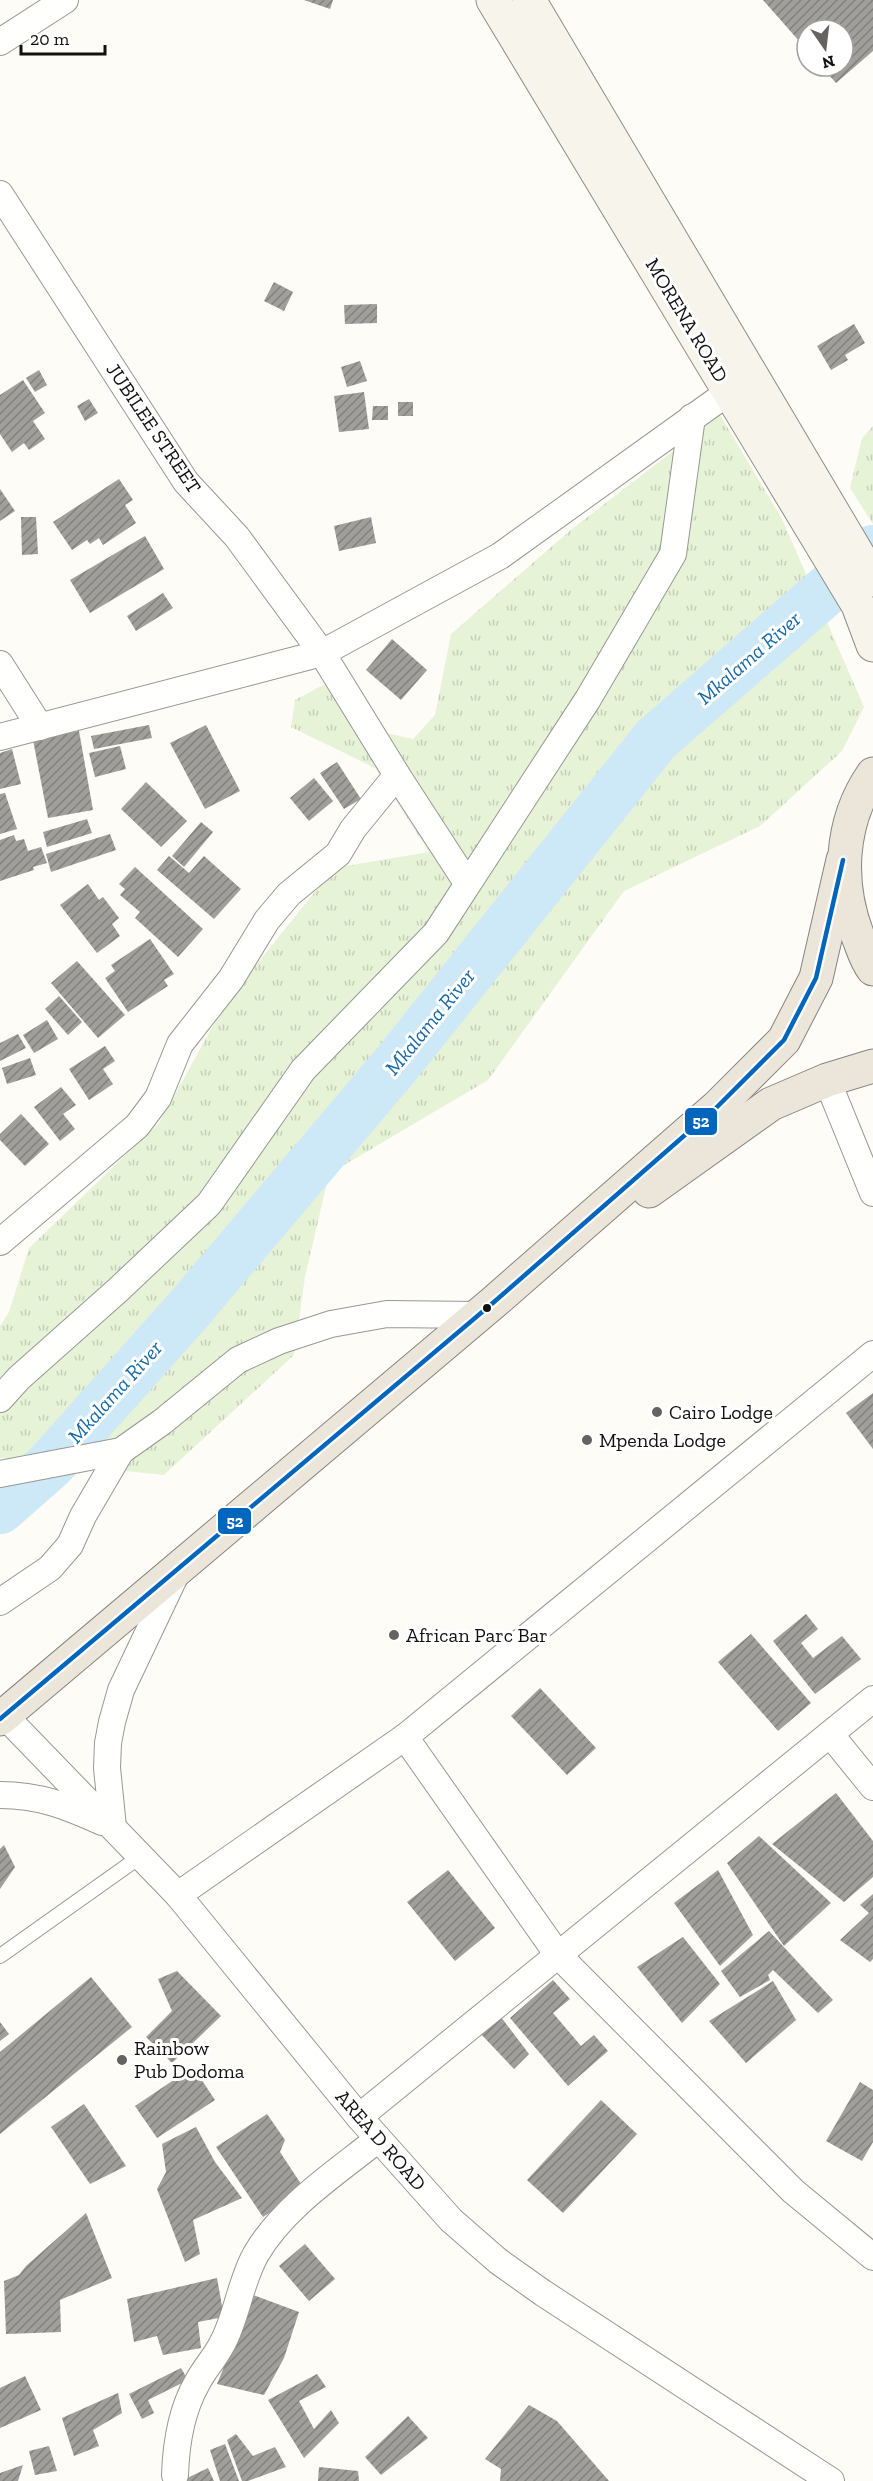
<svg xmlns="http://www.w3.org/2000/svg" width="873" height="2481" font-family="'Zilla Slab',serif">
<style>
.grass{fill:url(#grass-tufts)}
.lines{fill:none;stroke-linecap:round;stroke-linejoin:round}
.river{stroke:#cde8f7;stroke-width:50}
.building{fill:url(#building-hatch)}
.service-casing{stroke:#979795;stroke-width:16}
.minor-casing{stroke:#979795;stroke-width:28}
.secondary-casing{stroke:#8e8d8b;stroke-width:35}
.trunk-casing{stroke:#858482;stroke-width:35}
.service{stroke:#fffffe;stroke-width:14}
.minor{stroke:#fffffe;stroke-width:26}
.secondary{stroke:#f6f4eb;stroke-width:33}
.trunk{stroke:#ece5da;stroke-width:33}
.bus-1-casing{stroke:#fff;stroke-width:9}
.bus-1{stroke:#0065bd;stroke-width:4.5}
.bus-dot{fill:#111;stroke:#fff;stroke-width:2}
.poi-dot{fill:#646362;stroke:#fff;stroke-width:2}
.labels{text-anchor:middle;stroke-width:6;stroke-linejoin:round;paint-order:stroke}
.street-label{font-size:20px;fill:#111;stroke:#fff}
.poi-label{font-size:20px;fill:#111;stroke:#fff;text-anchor:start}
.water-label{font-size:21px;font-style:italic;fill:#1768a6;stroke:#fff}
.line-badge{stroke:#fff;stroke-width:2}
.badge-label{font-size:16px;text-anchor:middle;font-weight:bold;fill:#fff}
</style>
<defs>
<pattern id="grass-tufts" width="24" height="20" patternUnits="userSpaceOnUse" patternTransform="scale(1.5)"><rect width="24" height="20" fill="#e7f3d7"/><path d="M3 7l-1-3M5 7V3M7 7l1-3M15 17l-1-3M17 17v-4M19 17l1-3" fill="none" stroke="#c5cfb8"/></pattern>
<pattern id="building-hatch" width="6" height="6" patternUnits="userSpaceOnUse" patternTransform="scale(1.5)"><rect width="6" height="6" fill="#a19f9c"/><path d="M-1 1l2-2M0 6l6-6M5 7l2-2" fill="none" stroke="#82807e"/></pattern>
</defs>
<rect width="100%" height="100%" fill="#fdfcf7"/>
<g class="grass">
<path d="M720,415l62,104 82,188 -22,44 -82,75 -136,65 -136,189 -159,94 -24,103 -11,78 -130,120 -164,-17v-132l9,-14 20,-64 130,-125 68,-122 107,-133 95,-16 -54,-84 -84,-41 4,-27 43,-23 30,52 45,10 22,-24 16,-81 121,-105z"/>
<path d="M873,426v98l-23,-36 12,-50z"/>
</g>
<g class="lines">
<path class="river" d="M0,1509l50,-44 140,-157 209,-247 257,-322 217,-189"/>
</g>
<g class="building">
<path d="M304,0h29l-3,9z"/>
<path d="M763,0h110v51l-37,32 -15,-17h22v-36h-36v20z"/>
<path d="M274,282l19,10 -9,19 -20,-10z"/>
<path d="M377,304v19l-32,1 -1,-19z"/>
<path d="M854,324l11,19 -20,12 3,5 -17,10 -14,-24z"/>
<path d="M360,361l7,20 -20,6 -6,-20z"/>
<path d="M39,370l8,15 -12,7 -9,-14z"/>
<path d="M23,380l22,33 -12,8 12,18 -16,11 -5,-7 -12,9 -12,-18v-39z"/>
<path d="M364,392l5,37 -30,3 -5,-36z"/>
<path d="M89,399l9,14 -13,8 -8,-15z"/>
<rect x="398" y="402" width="15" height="14"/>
<path d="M373,406h15v14h-16z"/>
<path d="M119,479l14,21 -8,5 11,18 -33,22 -4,-7 -9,6 -3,-4 -15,10 -19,-28z"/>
<path d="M0,489l15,22 -15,10z"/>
<path d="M21,517h15l2,37 -16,1z"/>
<path d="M371,517l5,26 -37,8 -5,-25z"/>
<path d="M145,536l19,33 -74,44 -20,-33z"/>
<path d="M163,593l10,15 -37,23 -9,-15z"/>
<path d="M392,639l35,31 -26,30 -35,-30z"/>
<path d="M149,725l3,13 -58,11 -3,-13z"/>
<path d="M206,725l34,66 -35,18 -35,-66z"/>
<path d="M79,731l14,79 -45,8 -15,-78z"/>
<path d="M120,746l6,23 -31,8 -6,-24z"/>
<path d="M12,749l9,35 -21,5v-36z"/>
<path d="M337,762l24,37 -17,10 -24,-36z"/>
<path d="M314,778l19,23 -24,20 -19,-23z"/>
<path d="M146,782l41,39 -26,26 -40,-38z"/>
<path d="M5,793l12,36 -17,5v-40z"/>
<path d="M87,819l5,14 -45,14 -4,-15z"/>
<path d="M201,822l12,10 -29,35 -12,-11z"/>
<path d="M110,834l6,16 -65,22 -5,-18z"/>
<path d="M14,835l2,6 8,-2 4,12 13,-4 6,16 -14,4 1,3 -34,11v-41z"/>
<path d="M169,856l20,17 15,-17 37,33 -27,30 -57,-49z"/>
<path d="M135,867l68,62 -25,28 -43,-39 5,-6 -20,-17 5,-6 -6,-5z"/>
<path d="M88,884l11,16 4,-3 16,21 -7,6 8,12 -23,17 -37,-48z"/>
<path d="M150,939l24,35 -10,6 4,6 -40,26 -23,-34 10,-7 -4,-6z"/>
<path d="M77,961l48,54 -27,23 -47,-55z"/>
<path d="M59,996l23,26 -14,13 -23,-26z"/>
<path d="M47,1020l11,19 -24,14 -11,-18z"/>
<path d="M18,1034l8,14 -26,13v-18z"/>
<path d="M105,1046l10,15 -12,8 10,15 -24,16 -20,-31z"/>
<path d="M30,1058l6,17 -29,9 -5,-16z"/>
<path d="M61,1087l15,18 -13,9 12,15 -15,12 -26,-34z"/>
<path d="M21,1114l28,30 -24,22 -25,-26v-6z"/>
<path d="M873,1393v56l-27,-36z"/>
<path d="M806,1614l12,15 -17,14 12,15 29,-22 19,23 -46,35 -42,-53z"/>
<path d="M751,1634l60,69 -33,28 -60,-69z"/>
<path d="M540,1688l56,60 -29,27 -56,-59z"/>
<path d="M836,1793l37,48v36l-29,25 -72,-58z"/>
<path d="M759,1836l72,67 -47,43 -57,-83z"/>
<path d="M4,1845l11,22 -15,22v-40z"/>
<path d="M448,1870l47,58 -40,33 -48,-59z"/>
<path d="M718,1870l35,65 -33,31 -46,-63z"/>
<path d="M873,1894v65l-3,3 -30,-22 29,-27 -9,-8z"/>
<path d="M769,1931l64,69 -15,13 -45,-43 -5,5 2,5 -30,17 -19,-26z"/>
<path d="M683,1937l37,47 -38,39 -45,-56z"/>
<path d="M177,1971l44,45 -49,47 -26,-26 26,-26 -14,-32z"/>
<path d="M91,1977l41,50 -132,107v-82z"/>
<path d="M553,1980l17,19 -17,14 28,33 13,-11 14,16 -40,35 -58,-68z"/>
<path d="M773,1981l23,39 -50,43 -37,-42z"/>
<path d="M501,2017l28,37 -15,15 -35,-37z"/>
<path d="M0,2022l9,12 -9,7z"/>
<path d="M193,2067l22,33 -58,38 -22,-32z"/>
<path d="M860,2082l13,8v52l-11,19 -36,-20z"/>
<path d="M601,2100l36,34 -74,79 -36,-33z"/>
<path d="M84,2104l42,62 -36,18 -39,-57z"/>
<path d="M267,2114l18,26 -5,12 25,38 -42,27 -47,-70z"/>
<path d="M196,2127l19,35 27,36 -49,22 7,34 -15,8 -28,-73 9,-17 -4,-28z"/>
<path d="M86,2213l26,65 -52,22 1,32 -55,2 -2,-53 15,-6 7,-9z"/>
<path d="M305,2244l30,35 -26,22 -30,-35z"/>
<path d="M217,2278l7,39 -26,5 3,26 -38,7 -6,-19 -23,6 -7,-43z"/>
<path d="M253,2295l46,17 -15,46 -20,37 -47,-11z"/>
<path d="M181,2368l7,12 -40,20 6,13 -12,6 -13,-25z"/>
<path d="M317,2374l9,13 -27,14 15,28 17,-19 8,13 -35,35 -36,-58z"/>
<path d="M25,2376l16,34 -41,18v-40z"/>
<path d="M118,2393l4,20 -29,17 6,16 -25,10 -12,-38z"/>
<path d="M529,2405l28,16 52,60h-109l1,-12 -16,-10z"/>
<path d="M408,2416l20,22 -47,37 -16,-18z"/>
<path d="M236,2434l17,22 22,-9 11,20 -38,14h-6l-15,-41z"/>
<path d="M225,2444l14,37h-19l-10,-31z"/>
<path d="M49,2446l8,25 -22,4 -6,-24z"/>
<path d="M23,2465l-5,16h-18v-8z"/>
<path d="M319,2467l39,4 1,10h-41z"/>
<path d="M208,2468l6,13h-33z"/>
</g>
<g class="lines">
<defs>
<path id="service" d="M0,1956l141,-100"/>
<g id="minor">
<path d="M0,42l65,-42"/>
<path d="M0,194l186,288 51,55 85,116 75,122 70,108"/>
<path d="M0,664l40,63"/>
<path d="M0,737l322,-84 178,-97 230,-165"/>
<path d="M827,1080l46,113"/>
<path d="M0,1242l137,-116 21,-28 22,-54 51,-65 36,-59 22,-26 49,-40 15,-25 44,-54"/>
<path d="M0,1399l19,-21 99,-88 91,-86 94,-134 133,-137 152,-234 85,-145 19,-137"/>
<path d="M0,1474l121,-23 41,-29 76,-62 41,-19 52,-17 56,-10 91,1"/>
<path d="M0,1602l50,-34 20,-23 13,-29 38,-65"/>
<path d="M0,1711l178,184 181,222 92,103 47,41 45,32 288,188"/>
<path d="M830,1734l43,53"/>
<path d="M405,1737l153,218 235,236 80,66"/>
<path d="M0,1795c39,0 67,11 102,27"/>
<path d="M113,1827l-6,-59 1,-25 4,-21 9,-32 56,-118"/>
<path d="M178,1895l227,-158 468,-383"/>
<path d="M359,2117l514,-418"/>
<path d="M175,2475c1,-31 6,-64 22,-92 7,-14 18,-25 25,-39 15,-27 18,-62 34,-90 28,-48 80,-81 122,-115"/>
</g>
<g id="secondary">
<path d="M493,0l365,605 15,40"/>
<path d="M529,0l344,580"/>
</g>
<g id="trunk">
<path d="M873,774c-34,49 -36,111 -14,165 4,10 7,21 14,30"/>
<path d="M649,1191l122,-87 56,-24 46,-14"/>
<path d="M0,1719l494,-417 223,-195 67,-67 32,-62 27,-118"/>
</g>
</defs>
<use href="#service" class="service-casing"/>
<use href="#minor" class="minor-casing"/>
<use href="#secondary" class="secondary-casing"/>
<use href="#trunk" class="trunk-casing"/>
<use href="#service" class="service"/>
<use href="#minor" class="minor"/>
<use href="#secondary" class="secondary"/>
<use href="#trunk" class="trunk"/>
<defs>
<path id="bus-1" d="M0,1719l494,-417 223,-195 67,-67 32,-62 27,-118"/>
</defs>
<use href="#bus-1" class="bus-1-casing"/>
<use href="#bus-1" class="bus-1"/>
</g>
<circle class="bus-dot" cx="487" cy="1308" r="5"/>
<g class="poi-dot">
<circle cx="657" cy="1412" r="6"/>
<circle cx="587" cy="1440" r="6"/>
<circle cx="394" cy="1635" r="6"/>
<circle cx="122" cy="2060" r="6"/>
</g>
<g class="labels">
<g class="street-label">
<text transform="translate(687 320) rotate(59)" y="7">MORENA ROAD</text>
<text transform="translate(154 428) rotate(56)" y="7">JUBILEE STREET</text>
<text transform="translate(381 2140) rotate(49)" y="7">AREA D ROAD</text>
</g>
<g class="poi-label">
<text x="669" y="1419">Cairo Lodge</text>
<text x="599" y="1447">Mpenda Lodge</text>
<text x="406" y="1642">African Parc Bar</text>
<text x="134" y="2055">Rainbow<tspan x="134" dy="23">Pub Dodoma</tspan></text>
</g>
<g class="water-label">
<text transform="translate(749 658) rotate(-41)" y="7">Mkalama River</text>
<text transform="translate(430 1022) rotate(-51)" y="7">Mkalama River</text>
<text transform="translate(115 1392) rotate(-48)" y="7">Mkalama River</text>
</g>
</g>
<g class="line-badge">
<rect x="684" y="1107" width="34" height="29" rx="6" fill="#0065bd"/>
<rect x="217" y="1507" width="35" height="28" rx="6" fill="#0065bd"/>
</g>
<g class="badge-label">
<text x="701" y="1127">52</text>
<text x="235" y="1527">52</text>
</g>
<g transform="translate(825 48) rotate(166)"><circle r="28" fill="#ffffff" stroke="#a0a0a0" stroke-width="1.5"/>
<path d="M0-4.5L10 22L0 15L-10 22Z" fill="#646362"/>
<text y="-9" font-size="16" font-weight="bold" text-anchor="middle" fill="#111111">N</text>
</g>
<path d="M21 45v9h84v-9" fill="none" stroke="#111111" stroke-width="3"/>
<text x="30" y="45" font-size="18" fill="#111111" stroke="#ffffff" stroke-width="4.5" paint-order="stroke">20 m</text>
</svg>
